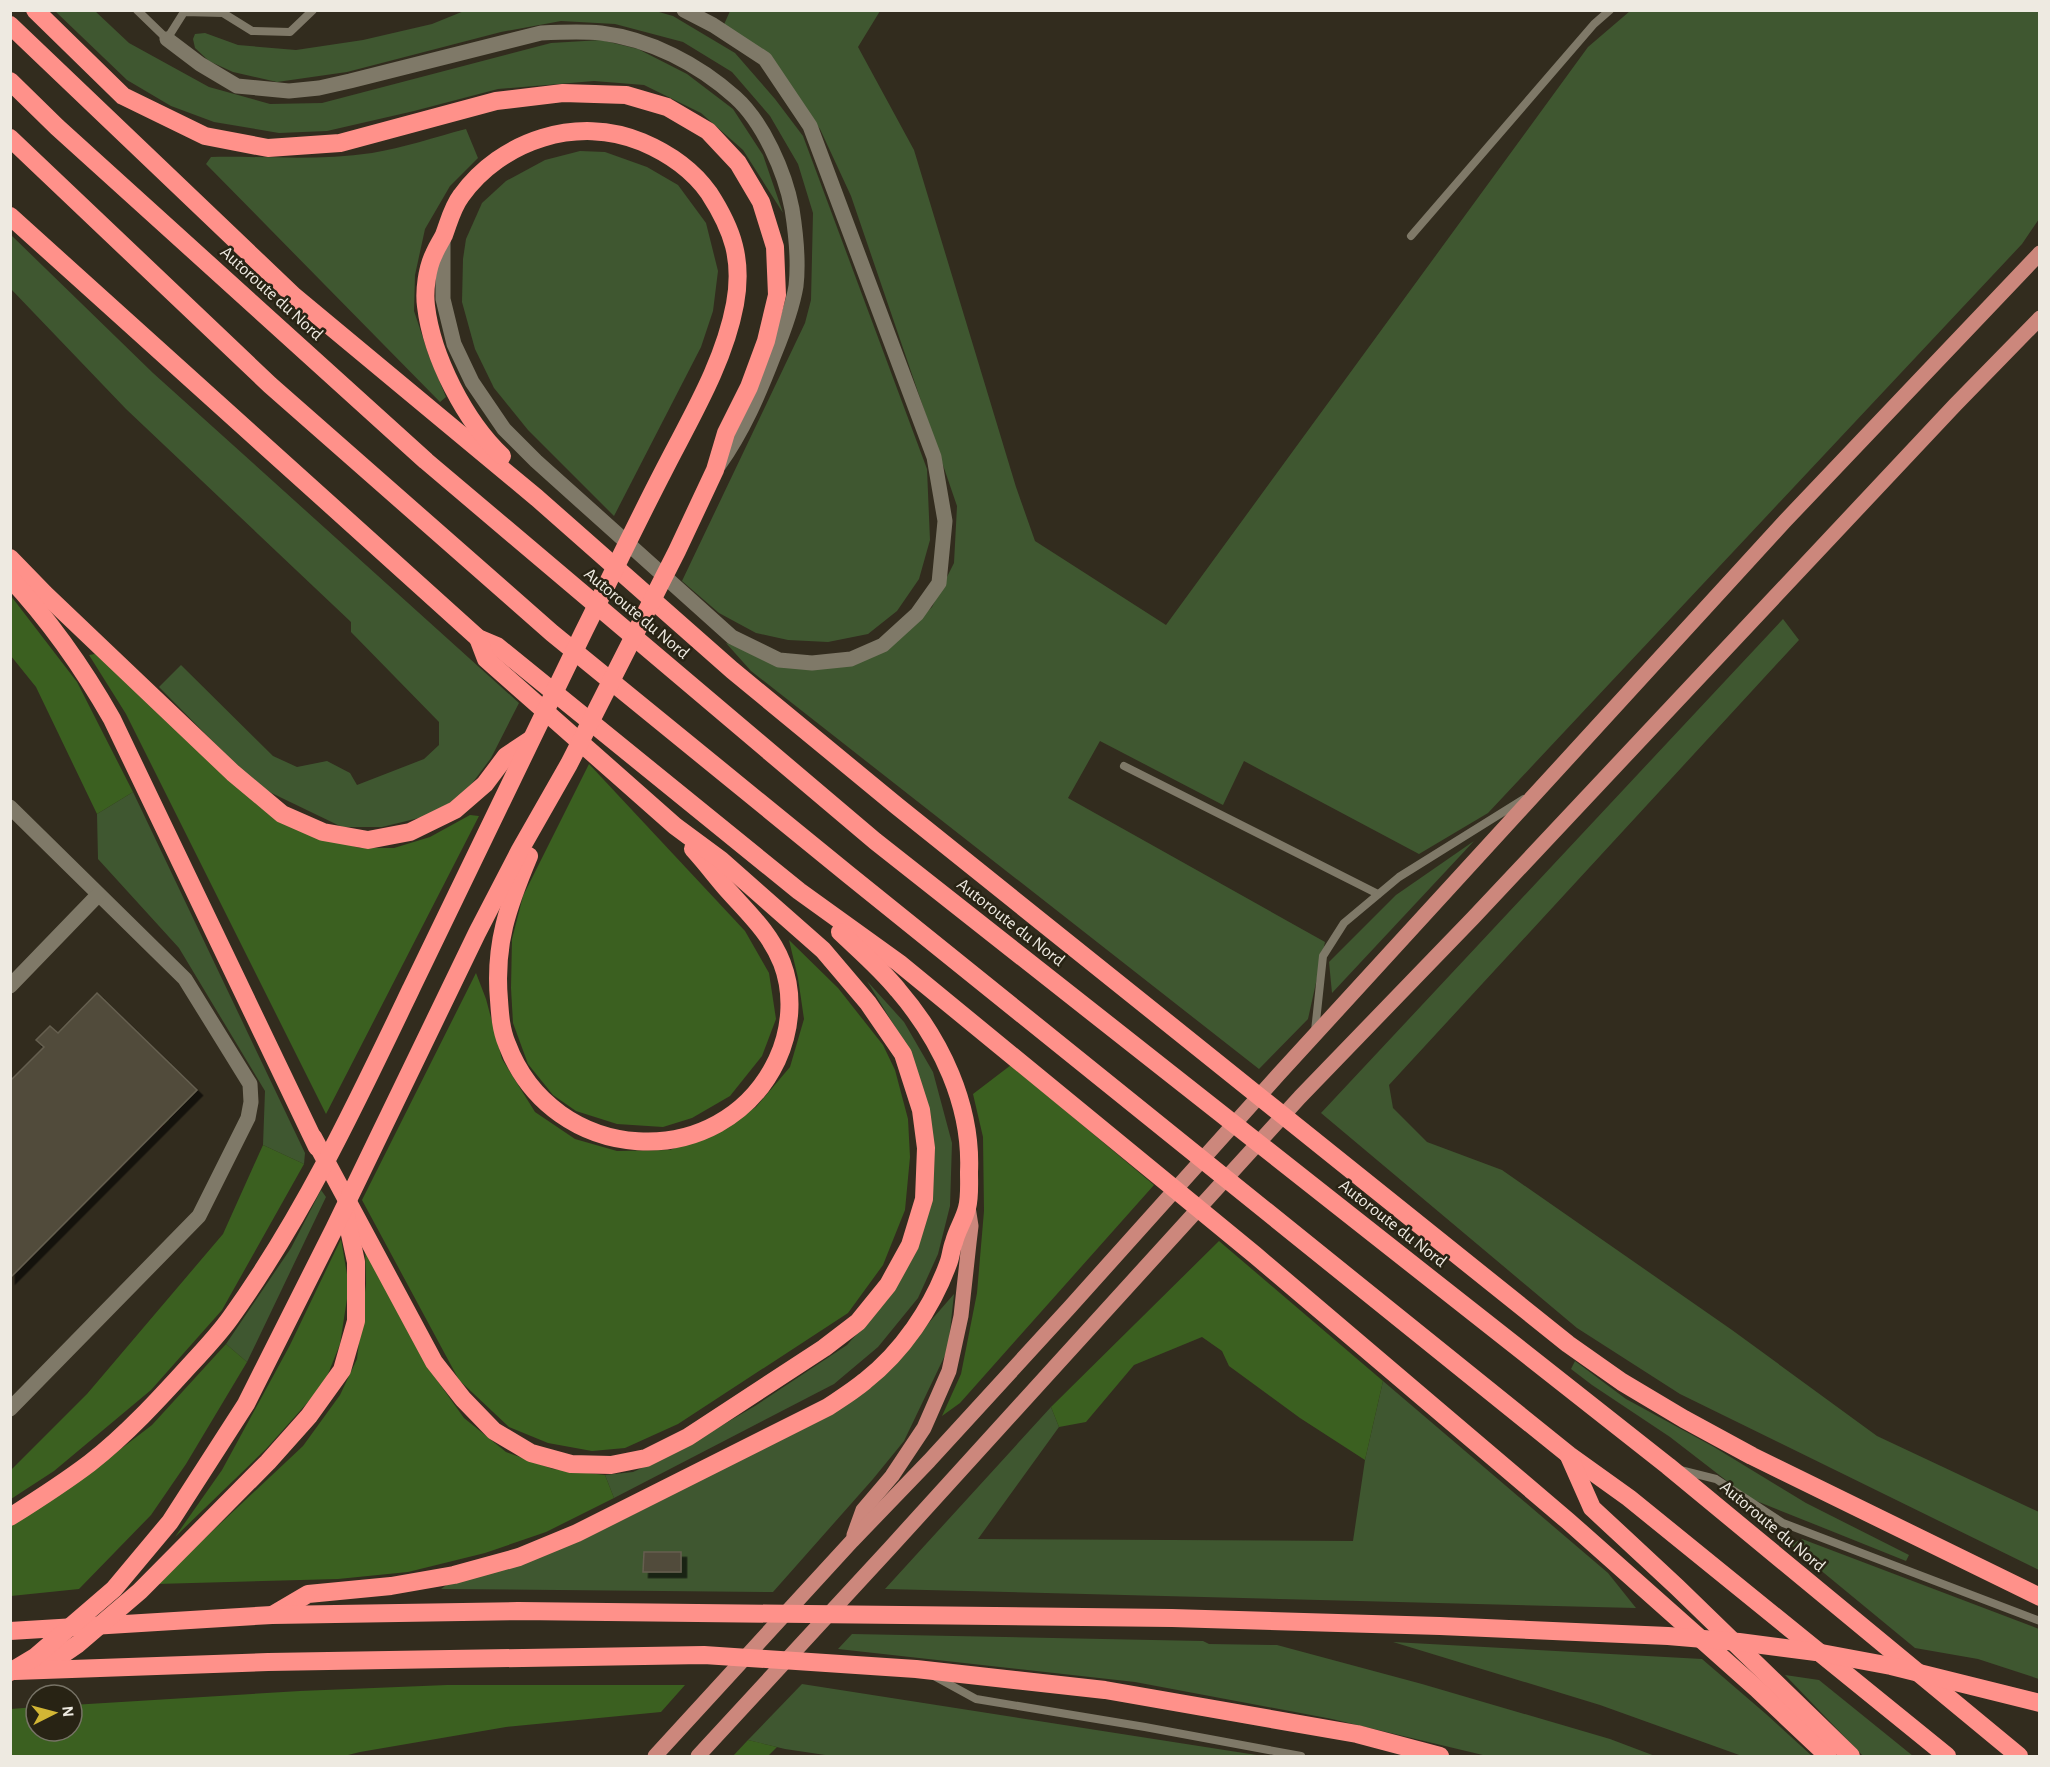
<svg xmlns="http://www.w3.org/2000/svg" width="2050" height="1767" font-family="'Alegreya Sans',sans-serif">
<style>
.green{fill:#3f5730}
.forest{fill:#3b6020}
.building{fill:#514b3b;stroke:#655f4f;stroke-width:1.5;filter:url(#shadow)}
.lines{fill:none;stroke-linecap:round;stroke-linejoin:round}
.service{stroke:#7f7968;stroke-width:8}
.minor{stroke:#7f7968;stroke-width:15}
.primary{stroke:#cc877c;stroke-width:15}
.motorway{stroke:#ff918a;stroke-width:18}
.labels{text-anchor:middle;stroke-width:5;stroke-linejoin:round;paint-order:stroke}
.street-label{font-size:18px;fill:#eeeae1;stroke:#282314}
</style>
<defs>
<filter id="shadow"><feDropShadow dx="5.5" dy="5.5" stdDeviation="0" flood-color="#0009"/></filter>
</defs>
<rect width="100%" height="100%" fill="#322c1e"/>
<g class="green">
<path d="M652,10l21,6 62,37 40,46 28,37 124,333 3,71 -11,39 -22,32 -29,23 -40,8 -40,-2 -32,-7 -37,-20 -37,-32 123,-258 6,-23 2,-87 -15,-49 -28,-48 -38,-44 -49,-30 -68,-18 -54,-3 -60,11 -154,40 -70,10 -44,-10 -24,-11 -14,-13 -2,-9 2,-5 10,-1 33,12 58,5 67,-10 69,-16 32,-13z"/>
<path d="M55,11h40l34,32 80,44 61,17 52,-1 229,-60 50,-3 37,9 49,25 46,35 30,46 20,58 -40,-63 -42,-37 -57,-28 -50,-4 -96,8 -84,22 -87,20 -48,2 -65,-11 -43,-16 -44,-26z"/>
<path d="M730,11h150l-22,36 56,103 102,337 19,54 131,84 422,-578 42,-36h409v208l-17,25 -534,569 -69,41 -175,-93 -21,44 -123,-64 -32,57 257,144 -17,77 -49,50 -508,-398 -25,-28 64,20 100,-17 42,-39 22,-44 3,-57 -106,-310 -31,-67 -47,-59 -51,-41z"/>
<path d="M466,129l12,29 -28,28 -25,43 -10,46 -1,36 15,45 17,41 -6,5 -234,-238 5,-7c54,-1 108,4 161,-4 31,-5 63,-16 94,-24z"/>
<path d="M580,151l25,1 42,15 31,18 28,38 12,48 -5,40 -12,36 -87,169 -86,-86 -34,-42 -19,-39 -13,-47 1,-43 3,-20 16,-36 24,-22 39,-21z"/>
<path d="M10,234l143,139 366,330 -28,55 -29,39 -39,20 -41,10h-40l-85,-41 -98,-99 22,-22 92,91 24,11 30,-6 23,12 7,12 67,-26 15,-14v-23l-88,-90v-10l-225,-213 -115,-120z"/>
<path d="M1783,619l16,21 -410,445 4,23 34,34 75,28 230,160 145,106 162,76v58l-359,-176 -103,-66 -256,-215z"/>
<path d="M133,792l172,361 -1,11 -41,-19 2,-54 -86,-143 -81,-89 -1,-45z"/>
<path d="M1474,841l-142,152 -3,-31 67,-67z"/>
<path d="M867,981l37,41 29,50 19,71 -2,63 -12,48 -20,44 -40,49 -44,37 -220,114 -9,-23 28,-3 45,-21 77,-45 92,-61 41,-46 44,-118 -21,-128z"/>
<path d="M321,1190l5,7 -79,165 -21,-18 65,-96z"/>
<path d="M954,1294l-6,55 -44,92 -31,38 -100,113 -332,-3 8,-6 175,-64 207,-105 48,-34z"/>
<path d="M1575,1361l51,38 88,48 92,56 103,52 -3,6 -157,-63 -79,-61 -78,-52 -21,-16z"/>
<path d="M1383,1381l225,192 28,35 -751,-19 166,-182 8,20 -81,112 375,2 12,-81z"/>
<path d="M1802,1539l237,90v50l-61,-20 -63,-11 -125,-103z"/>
<path d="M852,1634l351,7 6,3 68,1 145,39 188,55 45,17h-168l-155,-37 -197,-37 -297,-33z"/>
<path d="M1393,1642l309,17 64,55 46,42h-70l-142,-51z"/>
<path d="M1785,1675l34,5 94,76h-50z"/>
<path d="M802,1684l461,72h-431l-47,-7 -37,-9z"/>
</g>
<g class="forest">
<path d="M11,596l66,86 56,110 -36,22 -61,-127 -25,-31z"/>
<path d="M95,654l216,180 49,14h34l36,-11 40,-22 9,1 -153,298 -200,-400 -37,-59z"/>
<path d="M589,764l156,167 24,42 7,46 -14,37 -32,40 -38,22 -29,9 -46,-3 -41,-13 -23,-16 -25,-31 -15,-41 -2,-35 1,-49 11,-43z"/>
<path d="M789,940l49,48 45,57 12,25 13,49 2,38 -5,53 -22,55 -35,48 -170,111 -53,24 -33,3 -44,-8 -39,-16 -50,-47 -97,-180 114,-227 10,26 16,60 33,53 40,27 42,12 53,-1 46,-18 40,-25 34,-40 14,-48 -6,-41z"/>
<path d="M1011,1065l143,120 -194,218 -18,13 19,-42 16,-81 7,-82 -1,-74 -10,-43z"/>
<path d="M263,1145l41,19 -82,146 -71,80 -97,81 -43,28v-29l76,-76 136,-160z"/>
<path d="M341,1239l8,47 -9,58 -16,40 -58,65 -91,88 47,-67 68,-125z"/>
<path d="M1219,1241l164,140 -18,79 -65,-42 -71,-52 -7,-15 -20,-14 -68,28 -48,57 -27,5 -8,-20z"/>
<path d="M365,1245l64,124 35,49 42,34 47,17 52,6 9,23 -68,34 -61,21 -77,19 -70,7 -182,5 147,-138 37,-51 17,-36 9,-75z"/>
<path d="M226,1344l21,18 -61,102 -35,51 -72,74 -68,7v-71l64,-41 77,-59z"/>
<path d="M447,1685h238l-24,27 -155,15 -146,25 -16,4h-333v-47l25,-2v24h36v-26l228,-14z"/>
<path d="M748,1740l29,7 -9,9h-35z"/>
</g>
<g class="building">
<path d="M97,993l100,97 -187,188v-197l34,-34 -8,-7 14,-14 8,7z"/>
<path d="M644,1552h37v20h-38z"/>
</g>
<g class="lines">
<g class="service">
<path d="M137,10l30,29 17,-27 39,1 29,18 38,1 23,-22"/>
<path d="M1411,236l183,-212 16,-14"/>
<path d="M1124,766l254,128"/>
<path d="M1315,1031l8,-75 21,-33 55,-46 125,-78"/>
<path d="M1680,1470l36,9 67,44 257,98"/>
<path d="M934,1676l42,23 169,28 156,29"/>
</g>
<g class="minor">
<path d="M167,39l33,25 37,22 52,5 30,-3 31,-7 191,-48c20,-1 40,-2 60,0 49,6 97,31 134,64 28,25 50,75 57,112 4,25 7,51 4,77 -4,24 -13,47 -22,69 -15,39 -31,76 -55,110"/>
<path d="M443,237v62l11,45 18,38 32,47 32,32 196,176 47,23 33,3 39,-4 32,-14 34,-31 22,-31 6,-62 -11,-64 -124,-331 -45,-67 -52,-34 -29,-15"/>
<path d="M10,807l175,172 65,105 1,18 -3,16 -49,98 -189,193"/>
<path d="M10,986l88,-91"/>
</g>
<g class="primary">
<path d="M854,1535l9,-25 29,-34 32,-48 25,-57 12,-55 8,-73 2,-17 -3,-19"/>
<path d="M655,1756l197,-215 77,-80 141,-154 208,-232 507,-554 255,-268"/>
<path d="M698,1756l192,-208 410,-451 173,-179 482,-513 85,-87"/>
</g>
<g class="motorway">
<path d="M10,25l284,271 243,202 195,172 165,136 671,538 54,38 62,37 68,37 288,141"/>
<path d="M10,81l47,46 369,334 449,380 793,625 351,290"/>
<path d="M10,138l260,247 282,248 297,242 720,580 60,43 318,258"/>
<path d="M10,216l468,422 19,8 302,245 100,72 356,292 313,266 188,167 72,68"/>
<path d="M10,558l35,36 188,179 49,41 41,18 45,8 42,-8 45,-22 30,-26 21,-28 24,-16"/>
<path d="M10,578c40,43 73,90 102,141l205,428"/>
<path d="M529,856c-21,50 -35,88 -30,144 1,15 2,30 8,44 45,121 214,133 270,16 14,-30 17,-66 5,-97 -12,-31 -36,-52 -57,-76 -11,-13 -21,-26 -32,-38"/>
<path d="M313,1137l121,225 29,37 31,32 37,22 40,11 40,1 35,-7 42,-21 136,-89 34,-26 30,-37 22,-40 14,-46 2,-51 -5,-38 -18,-56 -35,-51 -45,-53 -102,-90 -46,-34 -189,-167 -8,-21"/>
<path d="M1569,1456l23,52 85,79 174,169"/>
<path d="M10,1517c27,-17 55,-35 80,-54 36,-28 69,-64 99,-97 15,-16 30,-32 42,-49 73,-102 126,-215 180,-328 57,-119 114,-238 172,-356 27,-54 53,-109 81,-163 27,-53 60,-107 71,-166 8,-44 -2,-74 -26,-111 -17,-24 -41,-40 -67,-51 -64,-27 -141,-2 -181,54 -9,12 -12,26 -17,39 -4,8 -6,10 -10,19 -7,14 -10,37 -8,52 6,51 39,115 76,150"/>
<path d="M274,1614l34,-20 83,-8 63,-11 65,-18 58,-24 251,-126c12,-8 25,-16 37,-26 37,-29 67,-73 83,-117 3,-7 3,-15 6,-22 3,-12 10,-22 13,-34 3,-11 2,-25 2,-36 3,-67 -28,-132 -71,-182 -17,-21 -38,-39 -58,-58"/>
<path d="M10,1631l262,-16 246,-4 654,7 268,8 228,10 71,6 77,10 75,14 149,37"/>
<path d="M40,1670l38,-26 62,-53 128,-129 41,-46 33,-46 14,-49v-59l-11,-51"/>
<path d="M15,1671l253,-9 436,-7 212,14 189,21 252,44 83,22"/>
<path d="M10,1672l25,-15 79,-68 56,-67 76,-118 88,-175 143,-296 43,-83 49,-86 108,-213 38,-81 11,-37 23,-46 17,-46 11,-46 -2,-48 -14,-45 -23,-39 -30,-32 -41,-24 -41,-12 -63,-2 -67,8 -156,42 -72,5 -63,-12 -82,-40 -88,-86"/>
</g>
</g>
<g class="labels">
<g class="street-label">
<text transform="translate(272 293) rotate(42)" y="6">Autoroute du Nord</text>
<text transform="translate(637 613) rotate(40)" y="6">Autoroute du Nord</text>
<text transform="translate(1011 922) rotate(38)" y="6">Autoroute du Nord</text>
<text transform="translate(1393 1223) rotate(38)" y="6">Autoroute du Nord</text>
<text transform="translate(1773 1526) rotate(40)" y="6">Autoroute du Nord</text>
</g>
</g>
<rect width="2050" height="1767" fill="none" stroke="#eeeae1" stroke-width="24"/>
<g transform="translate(54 1713) rotate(84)"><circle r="28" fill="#282314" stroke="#777366" stroke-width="1.5"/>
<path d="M0-4.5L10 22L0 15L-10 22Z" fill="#d3b635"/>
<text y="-9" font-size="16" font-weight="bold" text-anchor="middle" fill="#eeeae1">N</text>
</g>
</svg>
